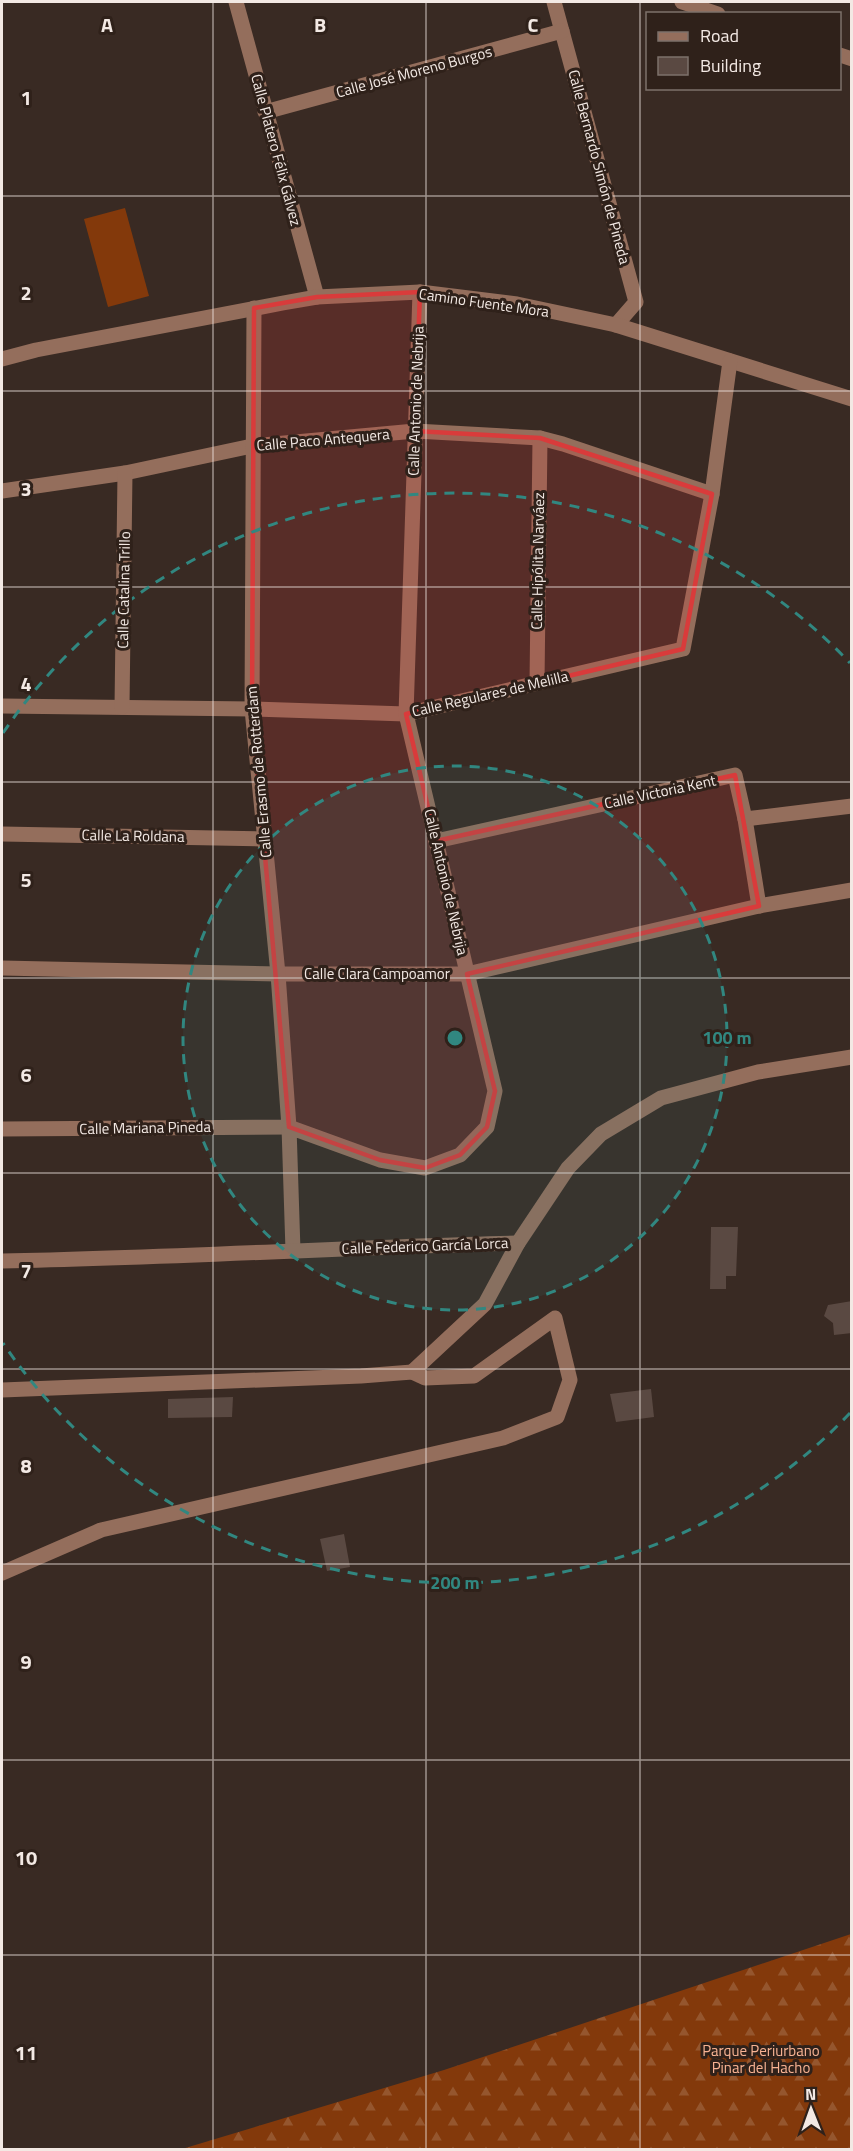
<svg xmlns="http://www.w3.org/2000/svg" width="853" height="2151" font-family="'Titillium Web',sans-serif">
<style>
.forest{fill:url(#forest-firs)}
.pitch{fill:#83390b}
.building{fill:#5a4942}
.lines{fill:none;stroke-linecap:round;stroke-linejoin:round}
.minor{stroke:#946e5c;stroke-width:15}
.marked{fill:#d93b3b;fill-opacity:0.2;stroke:#d93b3b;stroke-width:4.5;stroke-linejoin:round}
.grid{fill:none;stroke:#f3e9e4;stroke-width:1.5;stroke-opacity:0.55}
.ring{fill:none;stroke:#318780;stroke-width:3;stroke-dasharray:10 8}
.labels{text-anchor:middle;stroke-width:6;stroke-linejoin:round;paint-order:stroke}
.street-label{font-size:15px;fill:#f3e9e4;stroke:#2f211a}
.park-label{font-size:15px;fill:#f8b393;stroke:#2f211a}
.grid-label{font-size:20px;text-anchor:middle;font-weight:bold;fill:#f3e9e4;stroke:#2f211a;stroke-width:6;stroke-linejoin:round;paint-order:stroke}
.centre{fill:#318780;stroke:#2f211a;stroke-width:3}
.ring-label{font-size:18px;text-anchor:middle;font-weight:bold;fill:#318780;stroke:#2f211a;stroke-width:6;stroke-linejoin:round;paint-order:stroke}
</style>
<defs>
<pattern id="forest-firs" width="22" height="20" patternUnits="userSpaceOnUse" patternTransform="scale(1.5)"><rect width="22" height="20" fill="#83390b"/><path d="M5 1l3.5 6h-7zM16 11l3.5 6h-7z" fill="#95562e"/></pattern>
</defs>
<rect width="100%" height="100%" fill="#392a23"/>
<path class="forest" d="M851,1934v215h-669l262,-79z"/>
<path class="pitch" d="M125,208l24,88 -41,11 -24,-88z"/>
<g class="building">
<path d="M711,1227h27l-2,49h-10v13h-16z"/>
<path d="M852,1301v32l-18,2 -1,-12 -9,-7 4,-11z"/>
<path d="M651,1389l3,28 -38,5 -6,-28z"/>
<path d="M233,1397l-1,20 -64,1v-19z"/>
<path d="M344,1534l6,33 -23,4 -7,-32z"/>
</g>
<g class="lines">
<g class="minor">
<path d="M236,2l81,295"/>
<path d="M554,2l82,300 -20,23"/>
<path d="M682,2l36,12"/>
<path d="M840,55l12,4"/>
<path d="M265,112l297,-81"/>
<path d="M2,359l34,-9 247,-47 34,-6 103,-5 97,12 99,21 236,74"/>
<path d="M2,491l123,-18 127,-27 163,-15 125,7 23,6 149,50"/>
<path d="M537,683l3,-245"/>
<path d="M2,706l250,3 154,5 277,-65 29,-155 18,-133"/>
<path d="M122,707l3,-234"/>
<path d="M745,819l14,87"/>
<path d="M2,834l262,5"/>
<path d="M436,841l299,-66 10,44 107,-13"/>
<path d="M2,968l276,6h189l292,-68 93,-16"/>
<path d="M2,1129l287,-2 -11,-153 -26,-265 2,-401"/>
<path d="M293,1251l-4,-124 91,33 45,8 35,-13 27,-28 8,-36 -89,-377 14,-422"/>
<path d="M2,1261c172,-3 344,-14 516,-18"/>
<path d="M412,1372l73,-68 33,-61 50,-75 33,-34 60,-36 97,-26 94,-15"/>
<path d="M2,1390l359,-14 51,-4 13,6 49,-2 81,-58 15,62 -13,37 -54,21 -402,92 -99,43"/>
</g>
</g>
<path class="marked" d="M420,292l-5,139 125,7 172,56 -29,155 -277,65 30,127 299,-66 24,131 -292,68 28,117 -8,36 -27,28 -35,13 -45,-8 -91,-33 -37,-418 2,-401 63,-11z"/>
<path class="grid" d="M213,2v2148M426,2v2148M640,2v2148M2,196h850M2,391h850M2,587h850M2,782h850M2,978h850M2,1173h850M2,1369h850M2,1564h850M2,1760h850M2,1955h850"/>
<circle cx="455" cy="1038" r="272" fill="#318780" fill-opacity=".12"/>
<g class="ring">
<circle cx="455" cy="1038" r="272"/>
<path d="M850 1413A545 545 0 0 1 3 1343M3 733A545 545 0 0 1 850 663"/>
</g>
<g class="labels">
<g class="street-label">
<text transform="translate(414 72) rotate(-15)" y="5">Calle José Moreno Burgos</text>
<text transform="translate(276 150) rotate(75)" y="5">Calle Platero Félix Gálvez</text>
<text transform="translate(599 167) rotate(75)" y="5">Calle Bernardo Simón de Pineda</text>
<text transform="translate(484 303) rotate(8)" y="5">Camino Fuente Mora</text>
<text transform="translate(416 401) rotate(-88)" y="5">Calle Antonio de Nebrija</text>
<text transform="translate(323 440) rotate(-5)" y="5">Calle Paco Antequera</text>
<text transform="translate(538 561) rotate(-89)" y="5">Calle Hipólita Narváez</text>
<text transform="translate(124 590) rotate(-89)" y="5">Calle Catalina Trillo</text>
<text transform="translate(490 694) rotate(-13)" y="5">Calle Regulares de Melilla</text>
<text transform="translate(259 772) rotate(-95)" y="5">Calle Erasmo de Rotterdam</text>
<text transform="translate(660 792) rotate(-12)" y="5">Calle Victoria Kent</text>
<text transform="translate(133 836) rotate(1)" y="5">Calle La Roldana</text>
<text transform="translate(446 882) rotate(77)" y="5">Calle Antonio de Nebrija</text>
<text x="377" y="979">Calle Clara Campoamor</text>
<text transform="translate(145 1128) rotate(-1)" y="5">Calle Mariana Pineda</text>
<text transform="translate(425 1246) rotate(-2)" y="5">Calle Federico García Lorca</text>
</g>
<g class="park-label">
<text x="761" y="2056">Parque Periurbano<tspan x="761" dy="17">Pinar del Hacho</tspan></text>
</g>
</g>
<g class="grid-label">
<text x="107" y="32">A</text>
<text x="320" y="32">B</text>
<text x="533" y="32">C</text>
<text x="26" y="105">1</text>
<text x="26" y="300">2</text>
<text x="26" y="496">3</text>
<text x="26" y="691">4</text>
<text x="26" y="887">5</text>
<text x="26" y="1082">6</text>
<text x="26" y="1278">7</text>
<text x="26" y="1473">8</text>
<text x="26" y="1669">9</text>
<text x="26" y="1865">10</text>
<text x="26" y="2060">11</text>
</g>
<circle cx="455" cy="1038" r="9" class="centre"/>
<g class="ring-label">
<text x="727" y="1044">100 m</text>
<text x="455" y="1589">200 m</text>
</g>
<rect width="853" height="2151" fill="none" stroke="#f3e9e4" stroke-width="6"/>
<rect x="646" y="12" width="195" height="78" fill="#2f211a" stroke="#7d716b" stroke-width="1.5"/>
<rect x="658" y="32" width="30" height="9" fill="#946e5c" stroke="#7d716b" stroke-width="1.5"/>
<text x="700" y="42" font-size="18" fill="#f3e9e4">Road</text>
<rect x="658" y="57" width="30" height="18" fill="#5a4942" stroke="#7d716b" stroke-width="1.5"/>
<text x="700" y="72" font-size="18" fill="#f3e9e4">Building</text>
<g transform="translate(811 2109) rotate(359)" stroke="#2f211a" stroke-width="4.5" paint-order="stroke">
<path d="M0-4.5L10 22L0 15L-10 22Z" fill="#f3e9e4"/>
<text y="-9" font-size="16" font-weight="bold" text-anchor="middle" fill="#f3e9e4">N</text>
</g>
</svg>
